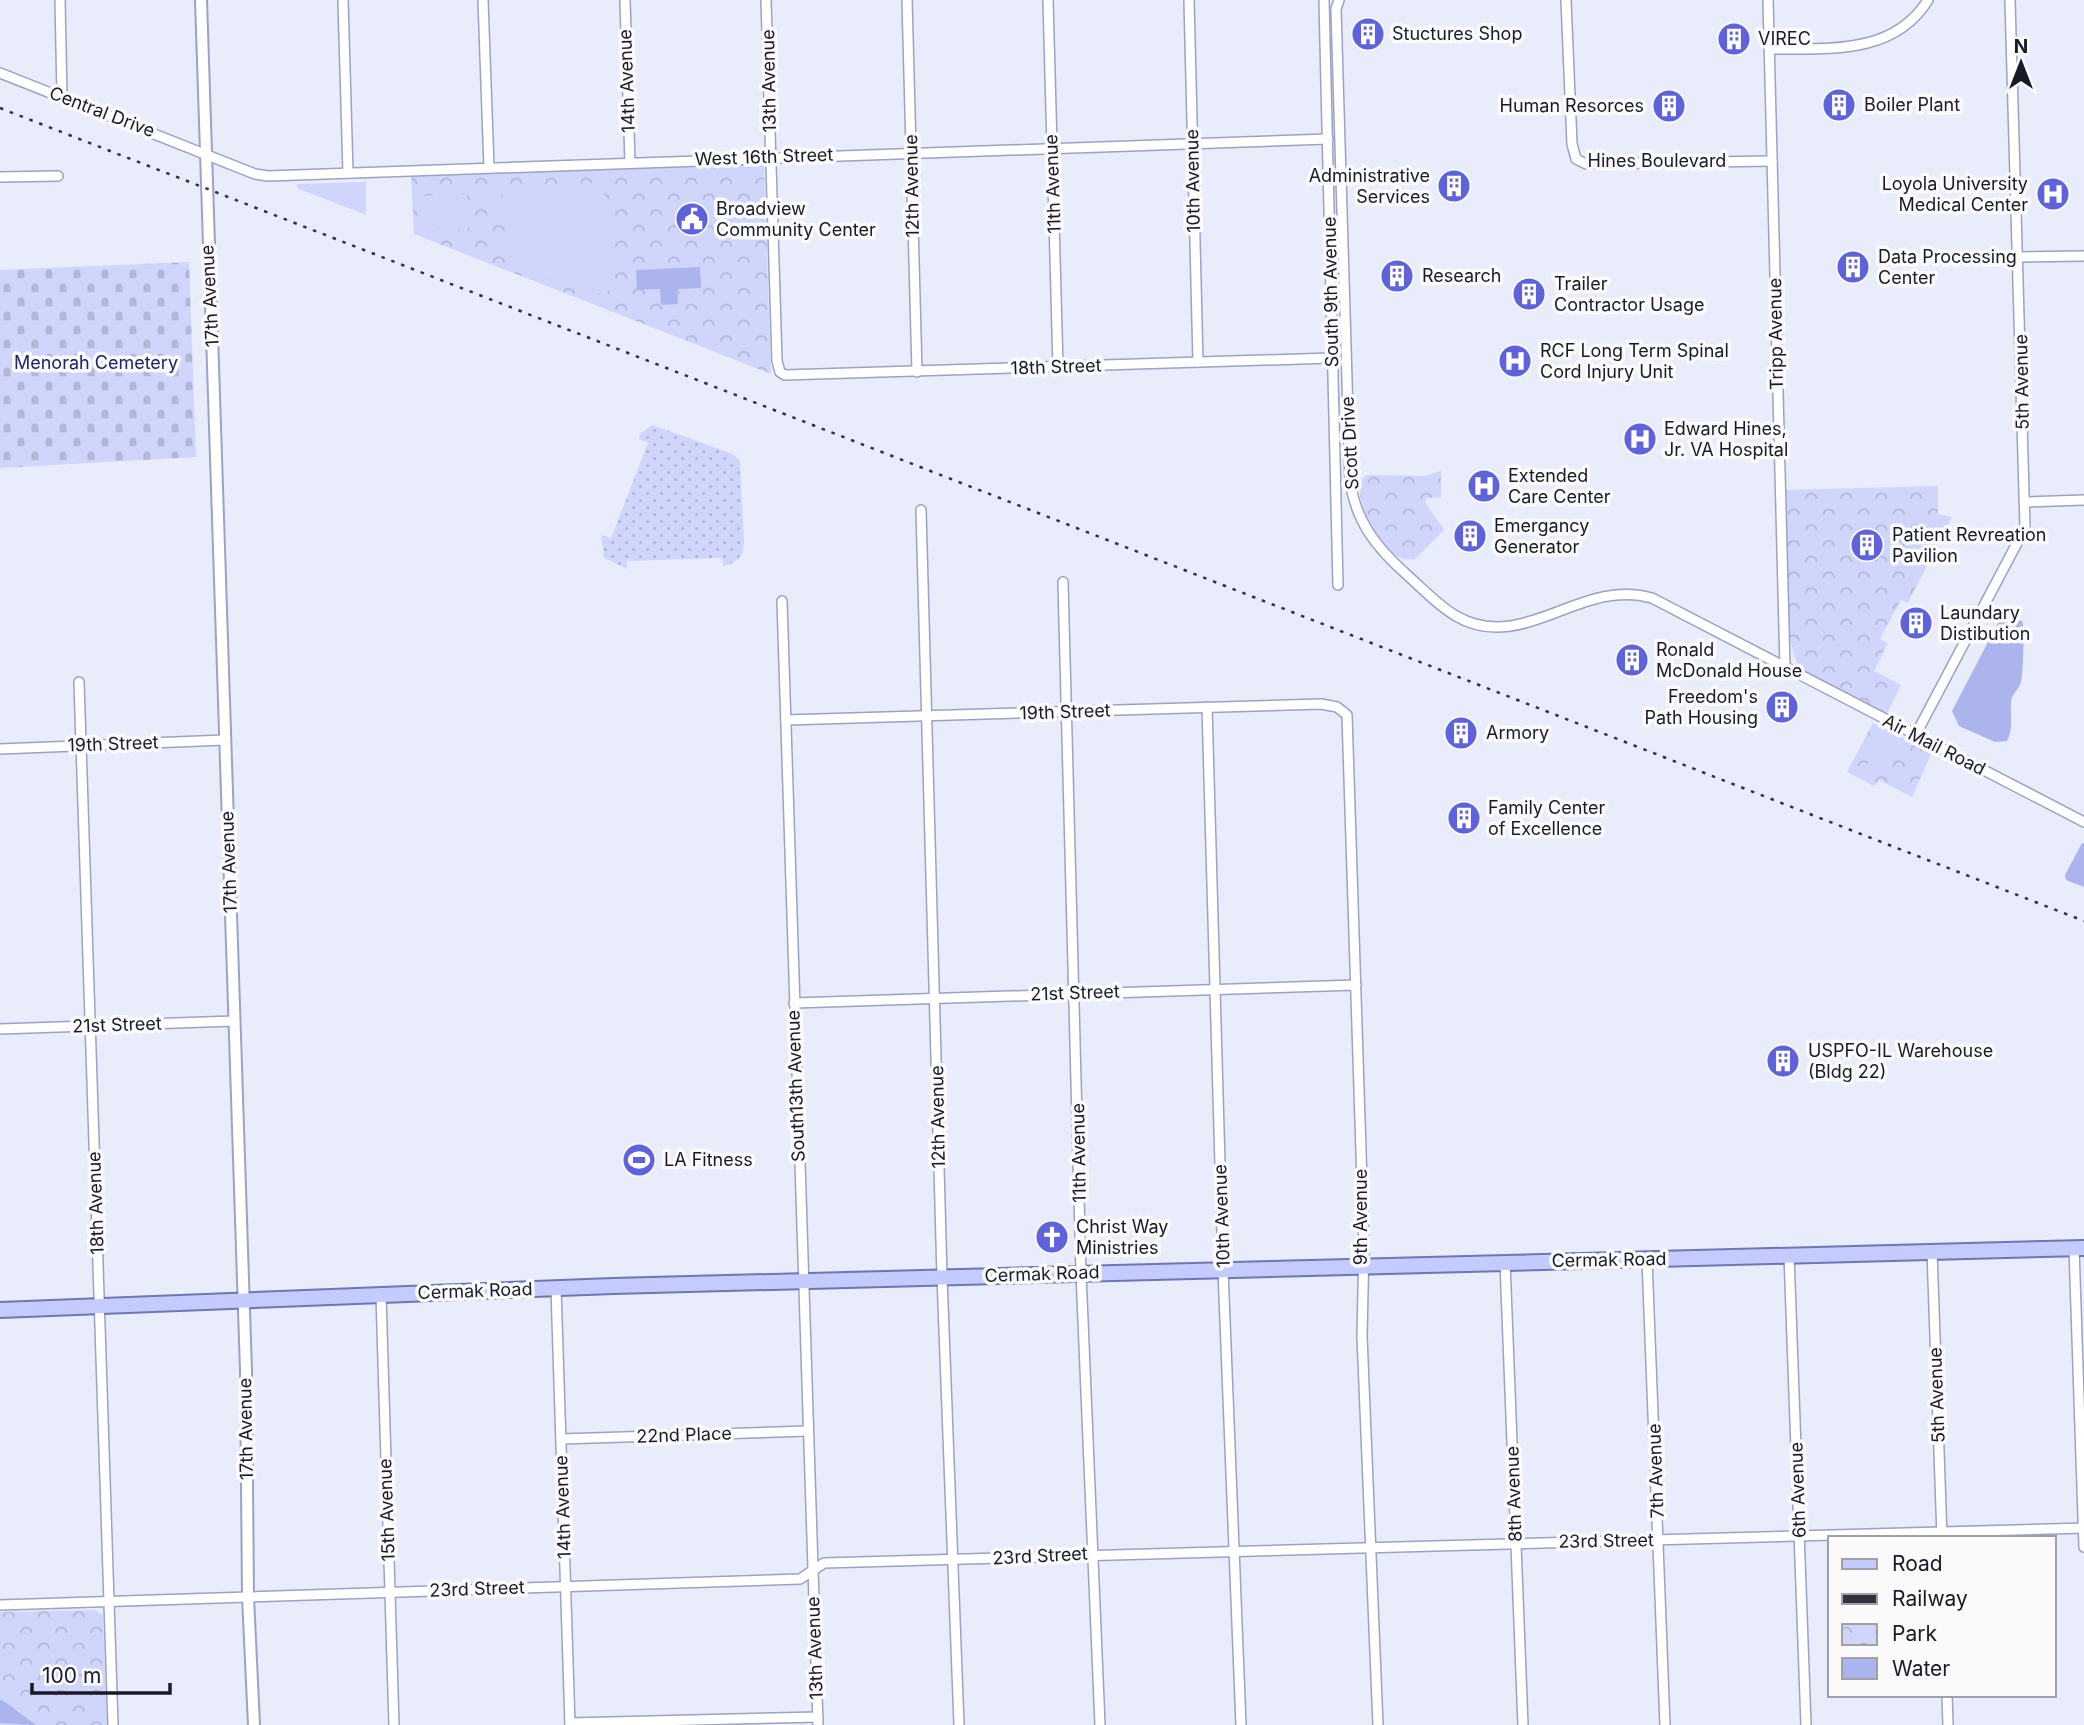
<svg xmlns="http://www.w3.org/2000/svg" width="2084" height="1725" font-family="Inter,sans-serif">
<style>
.grass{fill:url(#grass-dots)}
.cemetery{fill:url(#cemetery-stones)}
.park{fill:url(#park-crowns)}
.garden{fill:#d0d6fb}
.water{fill:#abb4ed}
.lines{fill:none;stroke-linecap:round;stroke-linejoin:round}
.minor-casing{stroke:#9ca2c3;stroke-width:12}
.tertiary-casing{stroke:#9ca2c3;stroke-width:14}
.primary-casing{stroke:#6e77b2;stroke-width:18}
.minor{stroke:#fff;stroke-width:9}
.tertiary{stroke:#fff;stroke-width:10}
.primary{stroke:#c4cbfe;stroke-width:14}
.rail{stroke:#30323f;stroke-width:2.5;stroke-dasharray:3.5 7;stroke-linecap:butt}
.labels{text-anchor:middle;stroke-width:7;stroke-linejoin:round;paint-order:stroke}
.poi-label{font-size:18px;fill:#181a27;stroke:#fafafa;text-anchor:start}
.street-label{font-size:18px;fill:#181a27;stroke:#fafafa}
.park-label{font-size:18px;fill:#222162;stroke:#fafafa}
</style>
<defs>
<pattern id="grass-dots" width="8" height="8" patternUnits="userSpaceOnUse" patternTransform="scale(1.75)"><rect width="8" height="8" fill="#d0d6fb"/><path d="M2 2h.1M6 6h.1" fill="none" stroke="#b2b7d7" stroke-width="1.8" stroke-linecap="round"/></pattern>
<pattern id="cemetery-stones" width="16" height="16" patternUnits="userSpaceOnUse" patternTransform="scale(1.75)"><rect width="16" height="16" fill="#d0d6fb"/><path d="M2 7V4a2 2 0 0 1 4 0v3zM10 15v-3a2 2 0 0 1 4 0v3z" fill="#b2b7d7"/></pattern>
<pattern id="park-crowns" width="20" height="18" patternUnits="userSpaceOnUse" patternTransform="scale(1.75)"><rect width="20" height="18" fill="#d0d6fb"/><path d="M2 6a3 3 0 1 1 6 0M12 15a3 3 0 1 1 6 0" fill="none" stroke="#b2b7d7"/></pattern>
</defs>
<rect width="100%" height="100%" fill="#e9ecfa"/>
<path class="grass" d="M652,425l81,29 7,7 4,81c0,14 -7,21 -21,24l-1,-8 -95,3v8l-23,-11 -3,-23 10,3 37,-95 -9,-4 1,-5z"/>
<path class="cemetery" d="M189,262l7,195 -196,11v-198z"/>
<g class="park">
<path d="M764,163l7,211 -357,-140 -3,-59z"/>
<path d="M1441,471v26l-14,1 -2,4 19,28 -30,30c-6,-2 -9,1 -15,-3 -23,-15 -39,-47 -40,-74l7,-8 59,1z"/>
<path d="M1938,486v28l14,3 -44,86 -7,-3 -21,39 8,4 -14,28 27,14 -16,32c-23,-12 -69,-29 -84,-48 -21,-25 -15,-142 -15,-179z"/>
<path d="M1873,723l59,29 -20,45 -33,-17 -5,6 -27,-14z"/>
<path d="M95,1610l8,5 4,110h-107v-113z"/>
</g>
<g class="garden">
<path d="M366,182v33l-69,-27v-4z"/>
<path d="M593,183l18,19 2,86 -10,6 -31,-6 -59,-23 -7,-28 -4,-51z"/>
<path d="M501,187l1,19 -25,1 -1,-19z"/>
<path d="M467,194l1,35 -47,2 -1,-35z"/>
<path d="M1882,734l19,9 -17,33 -18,-9z"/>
</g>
<g class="water">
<path d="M700,267l1,21 -24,1 1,15 -17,1 -1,-16 -23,1 -1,-20z"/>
<path d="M2008,618l14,3c3,6 1,53 -1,61 -2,8 -10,12 -10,20 -1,15 3,25 -4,39l-12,1 -36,-16 -7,-15 47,-90z"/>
<path d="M2082,843l2,1v43l-18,-7 -1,-5z"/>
<path d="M0,1700h2l34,25 -36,-2z"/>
</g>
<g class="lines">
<defs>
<g id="minor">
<path d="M60,0l2,97"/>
<path d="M343,0l5,173"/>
<path d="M483,0l6,167"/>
<path d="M625,0l5,163"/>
<path d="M766,0l11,361 3,11 5,3 547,-17"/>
<path d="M907,0l10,372"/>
<path d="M1048,0l10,367"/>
<path d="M1189,0l9,362"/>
<path d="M1324,0l14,585"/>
<path d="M1339,0l-3,9 14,472c6,41 26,66 56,93 16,14 31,31 50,42 67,39 125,-39 196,-18l432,224"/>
<path d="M1566,0l6,144 4,15 10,5 186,-3"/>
<path d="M1768,0l17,668"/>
<path d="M1770,49c57,-1 123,7 158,-49"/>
<path d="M0,73l255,101 13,2 1060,-37"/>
<path d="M0,177l58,-1"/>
<path d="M2018,257l66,-1"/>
<path d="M2026,502l58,-2"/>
<path d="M921,510l21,767 17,448"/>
<path d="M1063,582l18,691 19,452"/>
<path d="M782,601l36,1124"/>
<path d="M79,682l34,1043"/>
<path d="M1207,707l16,563 18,455"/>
<path d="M786,720l535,-16 16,3 10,8 17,530 -2,91 16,389"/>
<path d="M1915,736l110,-208 -15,-528"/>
<path d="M0,749l225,-9"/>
<path d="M794,1003l562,-18"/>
<path d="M0,1029l234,-8"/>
<path d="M2074,1248l10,299"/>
<path d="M1932,1251l10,286"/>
<path d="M1789,1255l17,470"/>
<path d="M1647,1259l18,466"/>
<path d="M1505,1262l18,463"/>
<path d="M556,1288l14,437"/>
<path d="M381,1295l13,430"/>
<path d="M561,1439l246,-8"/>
<path d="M0,1605l800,-26 24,-16 1260,-35"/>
<path d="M1947,1695l1,30"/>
<path d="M570,1723l248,-6"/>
</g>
<path id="tertiary" d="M201,0l45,1371 2,226 6,128"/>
<path id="primary" d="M0,1310l613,-24 1471,-38"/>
</defs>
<use href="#minor" class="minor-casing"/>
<use href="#tertiary" class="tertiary-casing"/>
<use href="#primary" class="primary-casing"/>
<use href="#minor" class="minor"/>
<use href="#tertiary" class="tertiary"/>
<use href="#primary" class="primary"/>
<path class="rail" d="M0,108l2084,813"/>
</g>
<defs>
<symbol id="building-disc" viewBox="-11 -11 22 22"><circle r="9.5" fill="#5e63db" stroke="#fafafa"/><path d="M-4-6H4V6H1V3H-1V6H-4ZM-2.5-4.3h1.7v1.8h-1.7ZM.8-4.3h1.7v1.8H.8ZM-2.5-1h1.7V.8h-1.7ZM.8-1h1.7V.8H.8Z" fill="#fff"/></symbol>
<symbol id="hospital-disc" viewBox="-11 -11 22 22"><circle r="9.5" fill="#5e63db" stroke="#fafafa"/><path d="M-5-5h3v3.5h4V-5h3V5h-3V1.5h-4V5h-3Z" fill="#fff"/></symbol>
<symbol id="civic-disc" viewBox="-11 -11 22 22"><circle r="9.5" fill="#5e63db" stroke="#fafafa"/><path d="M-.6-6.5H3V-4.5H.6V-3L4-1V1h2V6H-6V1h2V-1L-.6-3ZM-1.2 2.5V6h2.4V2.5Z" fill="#fff"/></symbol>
<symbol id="stadium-disc" viewBox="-11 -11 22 22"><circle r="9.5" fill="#5e63db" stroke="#fafafa"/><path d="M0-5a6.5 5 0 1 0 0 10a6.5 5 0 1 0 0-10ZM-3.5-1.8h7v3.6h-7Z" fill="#fff"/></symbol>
<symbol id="church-disc" viewBox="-11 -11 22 22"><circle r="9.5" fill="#5e63db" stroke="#fafafa"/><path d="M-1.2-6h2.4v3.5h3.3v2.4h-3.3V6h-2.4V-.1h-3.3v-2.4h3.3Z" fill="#fff"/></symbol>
</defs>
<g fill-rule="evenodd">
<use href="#building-disc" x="1349" y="15" width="38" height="38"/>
<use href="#building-disc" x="1715" y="20" width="38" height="38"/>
<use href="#building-disc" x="1820" y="86" width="38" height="38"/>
<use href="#building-disc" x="1650" y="87" width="38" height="38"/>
<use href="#building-disc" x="1435" y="167" width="38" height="38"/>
<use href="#hospital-disc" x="2034" y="175" width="38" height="38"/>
<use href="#civic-disc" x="673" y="200" width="38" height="38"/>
<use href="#building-disc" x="1834" y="248" width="38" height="38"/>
<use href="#building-disc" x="1378" y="257" width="38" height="38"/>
<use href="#building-disc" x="1510" y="275" width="38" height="38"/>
<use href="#hospital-disc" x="1496" y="342" width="38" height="38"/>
<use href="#hospital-disc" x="1621" y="420" width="38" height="38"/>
<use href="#hospital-disc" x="1465" y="467" width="38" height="38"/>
<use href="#building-disc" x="1451" y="517" width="38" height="38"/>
<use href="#building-disc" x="1848" y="526" width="38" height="38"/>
<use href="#building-disc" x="1897" y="604" width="38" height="38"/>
<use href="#building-disc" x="1613" y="641" width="38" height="38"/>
<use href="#building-disc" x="1763" y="688" width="38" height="38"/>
<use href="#building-disc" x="1442" y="714" width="38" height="38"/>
<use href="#building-disc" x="1445" y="799" width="38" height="38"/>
<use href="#building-disc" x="1764" y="1042" width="38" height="38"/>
<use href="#stadium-disc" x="620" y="1141" width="38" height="38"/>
<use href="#church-disc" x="1033" y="1218" width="38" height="38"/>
</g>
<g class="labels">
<g class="poi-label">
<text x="1392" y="40">Stuctures Shop</text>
<text x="1758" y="45">VIREC</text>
<text x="1864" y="111">Boiler Plant</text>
<text x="1644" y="112" text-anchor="end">Human Resorces</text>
<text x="1430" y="182" text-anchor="end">Administrative<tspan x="1430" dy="21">Services</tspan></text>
<text x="2028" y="190" text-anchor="end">Loyola University<tspan x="2028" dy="21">Medical Center</tspan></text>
<text x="716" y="215">Broadview<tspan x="716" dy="21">Community Center</tspan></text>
<text x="1878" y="263">Data Processing<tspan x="1878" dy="21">Center</tspan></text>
<text x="1422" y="282">Research</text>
<text x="1554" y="290">Trailer<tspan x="1554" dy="21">Contractor Usage</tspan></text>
<text x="1540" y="357">RCF Long Term Spinal<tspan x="1540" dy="21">Cord Injury Unit</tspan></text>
<text x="1664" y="435">Edward Hines,<tspan x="1664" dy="21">Jr. VA Hospital</tspan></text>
<text x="1508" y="482">Extended<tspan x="1508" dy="21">Care Center</tspan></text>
<text x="1494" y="532">Emergancy<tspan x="1494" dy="21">Generator</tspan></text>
<text x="1892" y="541">Patient Revreation<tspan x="1892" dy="21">Pavilion</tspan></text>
<text x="1940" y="619">Laundary<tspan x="1940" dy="21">Distibution</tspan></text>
<text x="1656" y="656">Ronald<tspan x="1656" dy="21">McDonald House</tspan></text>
<text x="1758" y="703" text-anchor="end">Freedom's<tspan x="1758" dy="21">Path Housing</tspan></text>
<text x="1486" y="739">Armory</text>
<text x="1488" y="814">Family Center<tspan x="1488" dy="21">of Excellence</tspan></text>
<text x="1808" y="1057">USPFO-IL Warehouse<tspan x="1808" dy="21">(Bldg 22)</tspan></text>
<text x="664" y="1166">LA Fitness</text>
<text x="1076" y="1233">Christ Way<tspan x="1076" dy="21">Ministries</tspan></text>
</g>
<g class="street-label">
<text transform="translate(627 81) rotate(-92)" y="6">14th Avenue</text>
<text transform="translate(769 81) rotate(-91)" y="6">13th Avenue</text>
<text transform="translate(102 112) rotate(21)" y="6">Central Drive</text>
<text transform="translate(764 157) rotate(-2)" y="6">West 16th Street</text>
<text x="1657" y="167">Hines Boulevard</text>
<text transform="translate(1193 181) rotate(-91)" y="6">10th Avenue</text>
<text transform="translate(1053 184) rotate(-92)" y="6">11th Avenue</text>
<text transform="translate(912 186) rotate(-91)" y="6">12th Avenue</text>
<text transform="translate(1331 292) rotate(-91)" y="6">South 9th Avenue</text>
<text transform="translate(210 296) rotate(-93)" y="6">17th Avenue</text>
<text transform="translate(1776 334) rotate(-91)" y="6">Tripp Avenue</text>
<text transform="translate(1056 367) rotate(-2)" y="6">18th Street</text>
<text transform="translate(2022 382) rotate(-91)" y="6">5th Avenue</text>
<text transform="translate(1350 443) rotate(-93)" y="6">Scott Drive</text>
<text transform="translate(1065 712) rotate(-2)" y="6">19th Street</text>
<text transform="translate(113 744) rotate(-2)" y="6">19th Street</text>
<text transform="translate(1934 745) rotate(27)" y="6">Air Mail Road</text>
<text transform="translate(229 862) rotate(-92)" y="6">17th Avenue</text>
<text transform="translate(1075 993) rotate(-2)" y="6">21st Street</text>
<text transform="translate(117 1025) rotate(-2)" y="6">21st Street</text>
<text transform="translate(796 1086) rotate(-92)" y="6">South13th Avenue</text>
<text transform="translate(938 1117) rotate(-91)" y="6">12th Avenue</text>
<text transform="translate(1079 1153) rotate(-91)" y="6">11th Avenue</text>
<text transform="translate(96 1203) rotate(-92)" y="6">18th Avenue</text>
<text transform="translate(1222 1216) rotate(-92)" y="6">10th Avenue</text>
<text transform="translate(1361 1217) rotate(-90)" y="6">9th Avenue</text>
<text transform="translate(1609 1260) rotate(-1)" y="6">Cermak Road</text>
<text transform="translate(1042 1274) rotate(-2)" y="6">Cermak Road</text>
<text transform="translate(475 1291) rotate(-2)" y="6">Cermak Road</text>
<text transform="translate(1937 1395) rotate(-92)" y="6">5th Avenue</text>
<text transform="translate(246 1429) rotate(-91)" y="6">17th Avenue</text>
<text transform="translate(684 1435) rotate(-2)" y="6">22nd Place</text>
<text transform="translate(1656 1471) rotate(-92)" y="6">7th Avenue</text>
<text transform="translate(1798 1490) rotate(-92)" y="6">6th Avenue</text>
<text transform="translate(1514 1494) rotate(-92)" y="6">8th Avenue</text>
<text transform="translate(563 1507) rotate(-92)" y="6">14th Avenue</text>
<text transform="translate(387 1510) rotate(-92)" y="6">15th Avenue</text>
<text transform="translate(1606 1541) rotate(-1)" y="6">23rd Street</text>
<text transform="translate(1040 1556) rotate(-3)" y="6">23rd Street</text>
<text transform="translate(477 1589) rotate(-2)" y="6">23rd Street</text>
<text transform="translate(815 1648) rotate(-92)" y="6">13th Avenue</text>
</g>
<g class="park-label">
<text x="96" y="369">Menorah Cemetery</text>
</g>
</g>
<rect x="1828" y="1536" width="228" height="161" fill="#fafafa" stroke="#a0a0a6" stroke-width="2"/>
<rect x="1842" y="1559" width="35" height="10" fill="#c4cbfe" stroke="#a0a0a6" stroke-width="2"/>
<text x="1892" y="1571" font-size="21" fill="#181a27">Road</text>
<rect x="1842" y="1594" width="35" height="10" fill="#30323f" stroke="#a0a0a6" stroke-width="2"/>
<text x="1892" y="1606" font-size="21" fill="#181a27">Railway</text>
<rect x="1842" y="1624" width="35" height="21" fill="url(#park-crowns)" stroke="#a0a0a6" stroke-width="2"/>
<text x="1892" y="1641" font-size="21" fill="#181a27">Park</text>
<rect x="1842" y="1658" width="35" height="21" fill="#abb4ed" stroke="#a0a0a6" stroke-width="2"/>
<text x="1892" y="1676" font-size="21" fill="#181a27">Water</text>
<g transform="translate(2021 63)" stroke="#fafafa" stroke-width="5" paint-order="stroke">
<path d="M0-5L12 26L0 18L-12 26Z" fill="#181a27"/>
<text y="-10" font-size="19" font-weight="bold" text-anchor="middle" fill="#181a27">N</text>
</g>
<path d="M32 1683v10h138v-10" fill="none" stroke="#181a27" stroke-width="3.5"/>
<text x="42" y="1683" font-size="21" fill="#181a27" stroke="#fafafa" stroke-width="5" paint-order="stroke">100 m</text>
</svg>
